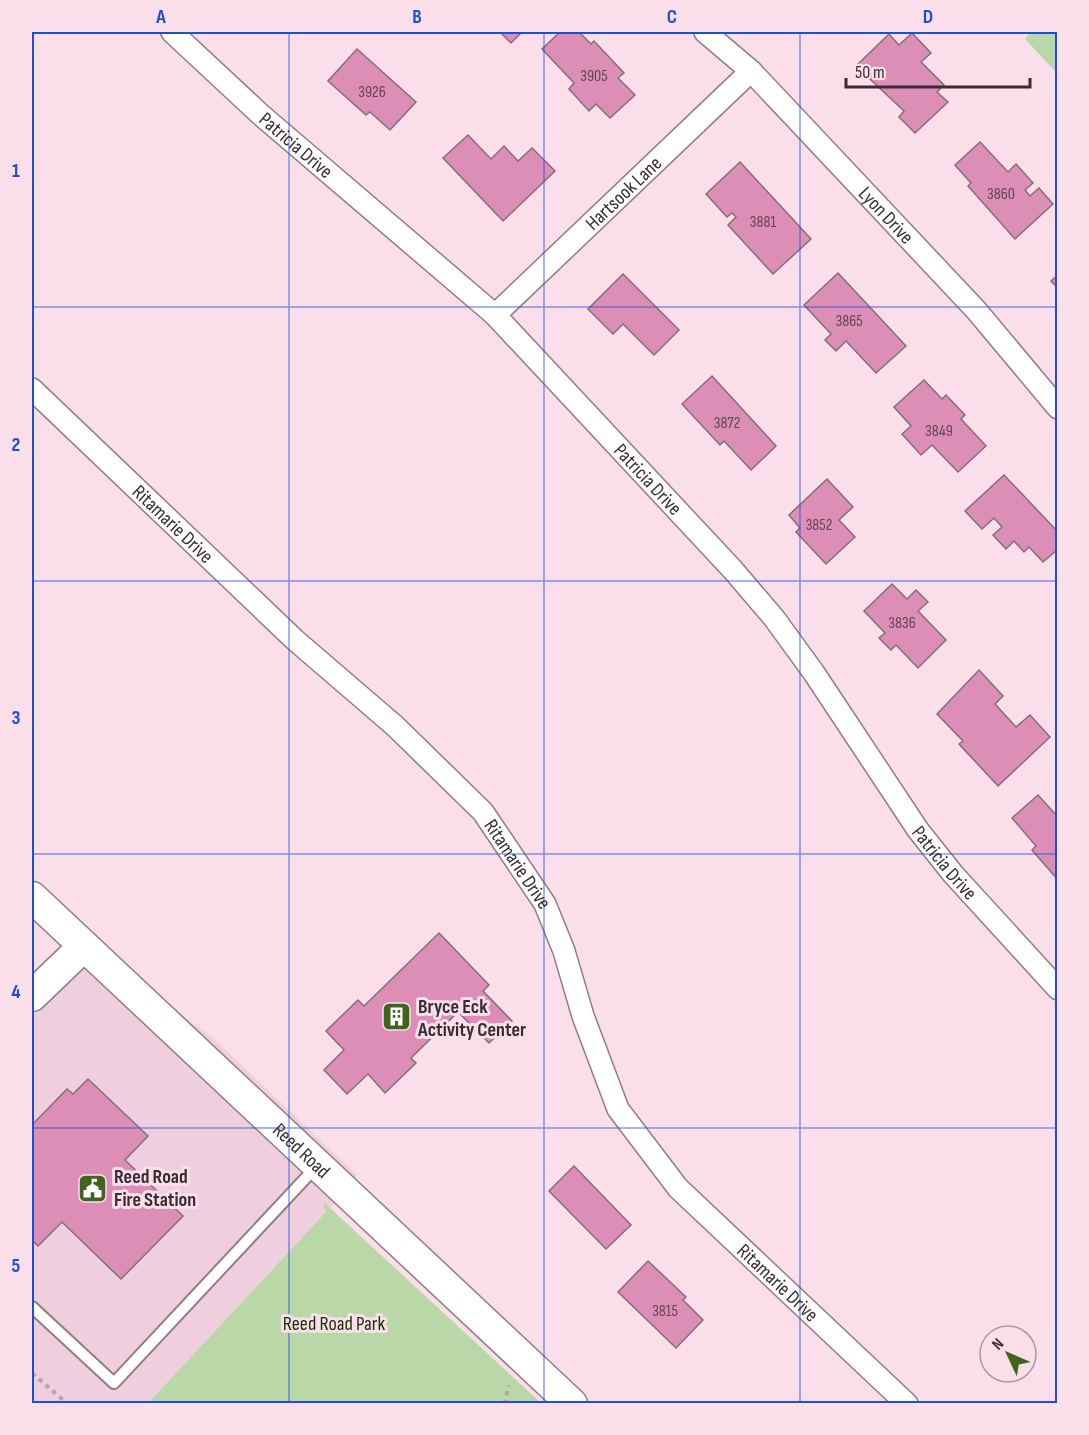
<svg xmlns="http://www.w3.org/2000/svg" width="1089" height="1435" font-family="'Sofia Sans Condensed',sans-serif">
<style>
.built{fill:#efcfde}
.green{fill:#bad7a7}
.building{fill:#dd8eb6;stroke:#856e79;stroke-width:1.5}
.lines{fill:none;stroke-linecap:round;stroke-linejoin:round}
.lane-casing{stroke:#927b86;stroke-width:14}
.street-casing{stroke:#927b86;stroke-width:24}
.secondary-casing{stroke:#927b86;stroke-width:33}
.path{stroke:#b9a3ad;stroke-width:4;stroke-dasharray:4.5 4.5;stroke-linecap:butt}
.lane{stroke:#fff;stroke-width:10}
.street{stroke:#fff;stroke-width:21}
.secondary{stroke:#fff;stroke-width:30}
.grid{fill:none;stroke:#1d4ed8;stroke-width:1.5;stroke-opacity:0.55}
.labels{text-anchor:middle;stroke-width:6;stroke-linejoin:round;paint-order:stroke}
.number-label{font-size:16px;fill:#604553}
.street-label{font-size:20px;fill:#372d32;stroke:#fadfeb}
.poi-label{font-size:20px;font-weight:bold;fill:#372d32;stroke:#fadfeb;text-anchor:start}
.park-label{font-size:20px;fill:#173200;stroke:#fadfeb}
.neatline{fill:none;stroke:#1d4ed8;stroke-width:2}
.grid-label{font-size:20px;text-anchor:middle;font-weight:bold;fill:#1d4ed8}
</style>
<rect width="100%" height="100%" fill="#fadfeb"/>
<path class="built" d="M82,939l131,99 144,137 -27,33 -182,195 -116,1v-416z"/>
<g class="green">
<path d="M1031,32h26v41l-32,-34z"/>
<path d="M325,1203l5,5 211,195h-393l179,-192 -4,-5z"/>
</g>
<g class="building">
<path d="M500,32h22l-11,11z"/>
<path d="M560,32h19l12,12 3,-3 30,32 -6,5 17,17 -25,23 -14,-14 -7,7 -20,-22 5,-6 -32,-34z"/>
<path d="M912,33l19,20 -10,9 23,23 -7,7 11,10 -33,31 -16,-16 5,-6 -48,-45 33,-32 10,11z"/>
<path d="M357,49l59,53 -26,28 -20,-18 -4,3 -38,-34z"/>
<path d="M468,135l23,24 13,-13 14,15 14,-13 23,23 -52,50 -60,-63z"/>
<path d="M980,142l28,30 8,-8 17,19 -8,7 5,6 9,-8 14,16 -38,35 -47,-53 3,-3 -16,-18z"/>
<path d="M740,162l71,77 -38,35 -45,-49 8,-8 -4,-4 -5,4 -21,-23z"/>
<path d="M838,273l68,73 -30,27 -30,-32 -10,10 -11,-11 6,-6 -27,-29z"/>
<path d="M623,274l56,56 -25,25 -31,-31 -10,10 -25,-25z"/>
<path d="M1058,275v13l-7,-7z"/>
<path d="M712,376l64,70 -25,24 -27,-29 -4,4 -38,-41z"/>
<path d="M924,380l18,19 4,-4 19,20 -4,4 25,27 -28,26 -26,-27 -11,10 -19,-21 9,-8 -17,-19z"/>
<path d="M1004,475l54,57v17l-15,13 -14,-15 -5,5 -10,-11 -8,8 -13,-14 9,-8 -8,-9 -12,11 -17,-18z"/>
<path d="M827,479l26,28 -14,13 16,17 -29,27 -30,-32 4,-4 -11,-13z"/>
<path d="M892,584l15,15 9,-9 12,12 -10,9 28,29 -28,28 -22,-23 -5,5 -12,-12 6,-5 -21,-22z"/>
<path d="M979,670l24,26 -8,8 21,23 14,-12 20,22 -52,49 -39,-42 4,-3 -26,-27z"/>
<path d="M1038,795l20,22v63l-26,-30 4,-4 -24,-28z"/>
<path d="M439,933l50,52 -6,6 29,30 -23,22 -31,-31 -47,46 5,5 -31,30 -17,-19 -21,20 -23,-24 20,-20 -18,-19 32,-31 6,6z"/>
<path d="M88,1079l60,57 -23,24 58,56 -62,63 -59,-57 -24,24 -6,-6v-115l35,-36 6,5z"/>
<path d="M574,1166l57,59 -25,24 -57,-58z"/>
<path d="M648,1261l38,36 -3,3 20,20 -27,28 -58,-56z"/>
</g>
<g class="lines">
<defs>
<path id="lane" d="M32,1307l82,76 202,-216"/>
<g id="street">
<path id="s1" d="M172,32l88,82 235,201 238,255 41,48 40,55 104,157 35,44 105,115"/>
<path id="s2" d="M705,32l46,39 225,239 82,98"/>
<path id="s3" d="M495,315l256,-244"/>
<path id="s4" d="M32,389l263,251 100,86 88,86 62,92 19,47 19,65 35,93 60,79 229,216"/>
</g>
<g id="secondary">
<path id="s5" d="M32,897l540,507"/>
<path d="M32,996l52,-50"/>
</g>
</defs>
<use href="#lane" class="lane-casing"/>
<use href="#street" class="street-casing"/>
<use href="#secondary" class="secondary-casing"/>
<g class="path">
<path d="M32,1373l36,31"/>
<path d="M504,1404l5,-19"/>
</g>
<use href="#lane" class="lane"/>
<use href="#street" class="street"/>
<use href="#secondary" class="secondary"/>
</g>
<path class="grid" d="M289,32v1372M544,32v1372M800,32v1372M32,307h1026M32,581h1026M32,854h1026M32,1128h1026"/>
<defs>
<symbol id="building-square" viewBox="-11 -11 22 22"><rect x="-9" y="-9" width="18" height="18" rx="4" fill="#3e641e" stroke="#fadfeb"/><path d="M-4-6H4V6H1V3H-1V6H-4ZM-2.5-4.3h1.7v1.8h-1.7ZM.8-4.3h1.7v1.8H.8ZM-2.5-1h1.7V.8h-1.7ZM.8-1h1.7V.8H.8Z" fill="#fff"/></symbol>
<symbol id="civic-square" viewBox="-11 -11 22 22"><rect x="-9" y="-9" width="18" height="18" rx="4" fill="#3e641e" stroke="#fadfeb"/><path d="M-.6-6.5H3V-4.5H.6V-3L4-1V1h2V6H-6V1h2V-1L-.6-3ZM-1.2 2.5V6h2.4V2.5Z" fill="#fff"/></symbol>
</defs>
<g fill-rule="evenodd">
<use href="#building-square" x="380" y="1000" width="33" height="33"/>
<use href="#civic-square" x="76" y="1172" width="33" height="33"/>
</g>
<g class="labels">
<g class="number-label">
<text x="594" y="81">3905</text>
<text x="372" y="97">3926</text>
<text x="1001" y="199">3860</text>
<text x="763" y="227">3881</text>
<text x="849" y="326">3865</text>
<text x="727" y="428">3872</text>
<text x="939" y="436">3849</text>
<text x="819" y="530">3852</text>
<text x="902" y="628">3836</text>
<text x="665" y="1316">3815</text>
</g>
<g class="street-label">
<text dy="7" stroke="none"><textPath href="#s1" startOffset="168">Patricia Drive</textPath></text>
<text dy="7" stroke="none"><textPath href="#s3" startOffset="177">Hartsook Lane</textPath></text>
<text dy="7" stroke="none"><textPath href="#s2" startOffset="258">Lyon Drive</textPath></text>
<text dy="7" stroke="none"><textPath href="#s1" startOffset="654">Patricia Drive</textPath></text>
<text dy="7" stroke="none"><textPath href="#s4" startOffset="195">Ritamarie Drive</textPath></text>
<text dy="7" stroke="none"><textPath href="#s1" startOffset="1140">Patricia Drive</textPath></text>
<text dy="7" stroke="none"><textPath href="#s4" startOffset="681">Ritamarie Drive</textPath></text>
<text dy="7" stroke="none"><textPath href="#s5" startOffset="370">Reed Road</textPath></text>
<text dy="7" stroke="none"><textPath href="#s4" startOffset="1184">Ritamarie Drive</textPath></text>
</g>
<g class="poi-label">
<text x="418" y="1013">Bryce Eck<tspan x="418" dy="23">Activity Center</tspan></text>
<text x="114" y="1183">Reed Road<tspan x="114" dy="23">Fire Station</tspan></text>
</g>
<g class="park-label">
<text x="334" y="1330">Reed Road Park</text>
</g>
</g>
<rect width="1089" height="1435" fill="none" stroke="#fadfeb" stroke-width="66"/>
<g transform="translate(1008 1354) rotate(314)"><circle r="28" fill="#fadfeb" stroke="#ac98a1" stroke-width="1.5"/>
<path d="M0-4.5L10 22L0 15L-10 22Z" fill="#3e641e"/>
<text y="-9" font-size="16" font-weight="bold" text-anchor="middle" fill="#372d32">N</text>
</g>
<path d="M846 78v9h184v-9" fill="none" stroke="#372d32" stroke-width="3"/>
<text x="855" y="78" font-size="18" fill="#372d32" stroke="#fadfeb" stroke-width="4.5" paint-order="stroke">50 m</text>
<rect x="33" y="33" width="1023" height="1369" class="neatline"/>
<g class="grid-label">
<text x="161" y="23">A</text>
<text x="417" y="23">B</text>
<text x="672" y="23">C</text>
<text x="928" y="23">D</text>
<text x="16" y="177">1</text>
<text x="16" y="451">2</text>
<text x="16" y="724">3</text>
<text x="16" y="998">4</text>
<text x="16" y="1272">5</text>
</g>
</svg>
